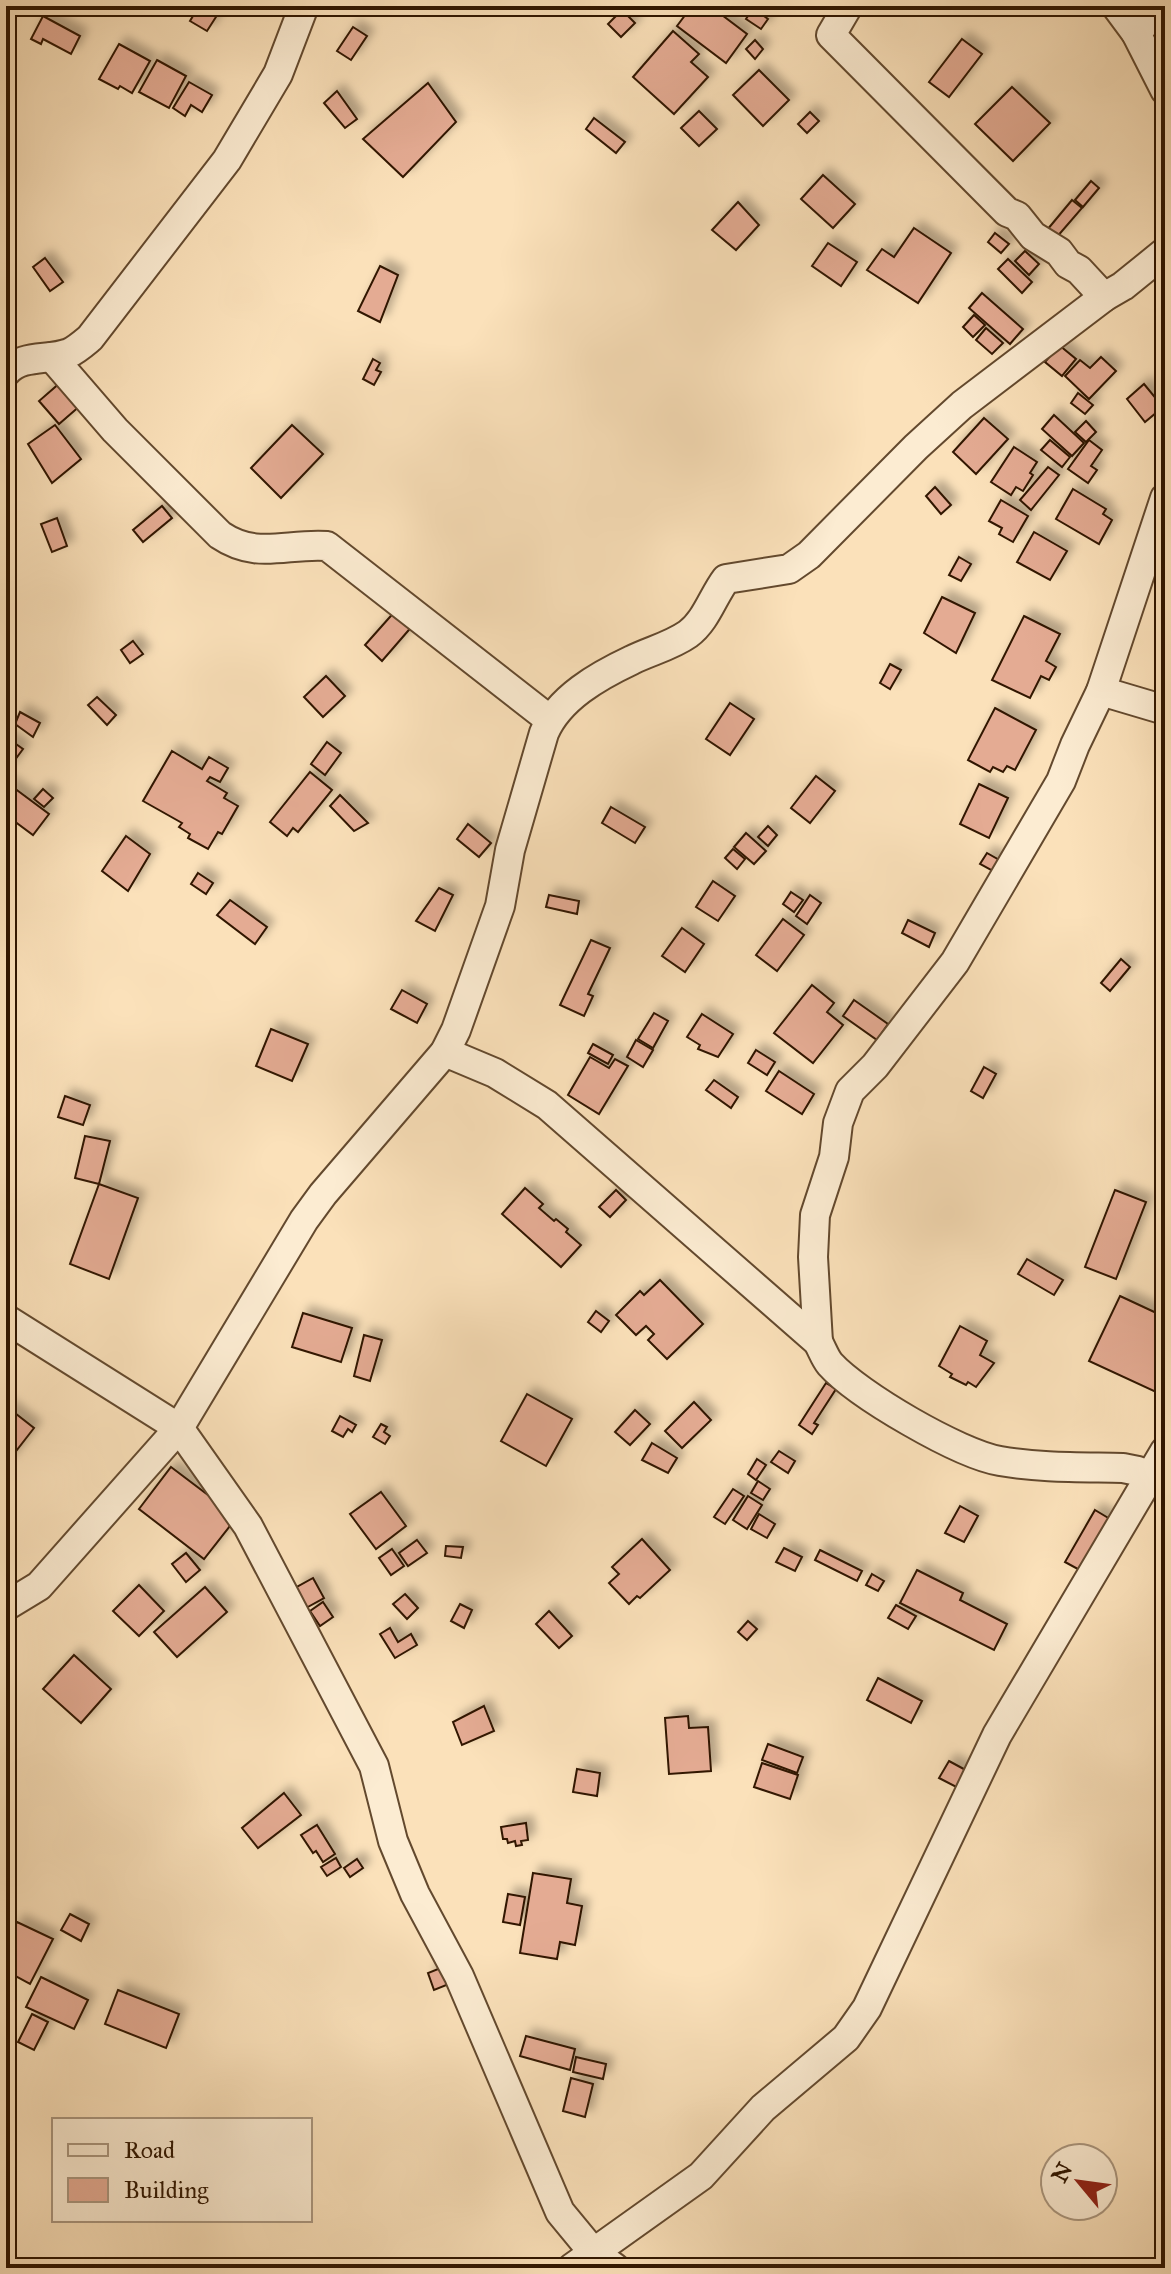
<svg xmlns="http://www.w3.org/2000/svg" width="1171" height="2274" font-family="'IM FELL Great Primer',serif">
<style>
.building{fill:#e4ab93;stroke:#301600;stroke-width:2;filter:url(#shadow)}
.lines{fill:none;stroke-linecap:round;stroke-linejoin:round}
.minor-casing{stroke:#63492e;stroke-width:32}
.minor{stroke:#fcecd2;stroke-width:28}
</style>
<defs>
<filter id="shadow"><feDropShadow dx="7" dy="-7" stdDeviation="4" flood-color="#0004"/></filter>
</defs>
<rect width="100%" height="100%" fill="#fbe1ba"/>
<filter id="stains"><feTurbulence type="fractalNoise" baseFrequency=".0025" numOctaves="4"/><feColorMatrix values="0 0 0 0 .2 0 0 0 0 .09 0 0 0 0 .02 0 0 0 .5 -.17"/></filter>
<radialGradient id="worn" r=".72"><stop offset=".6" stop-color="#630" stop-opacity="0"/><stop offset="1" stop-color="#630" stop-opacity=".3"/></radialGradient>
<g class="building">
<path d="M199,6h24l-16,25 -17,-10z"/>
<path d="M692,6h18l37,28 -21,29 -49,-37z"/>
<path d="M753,8l15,11 -7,10 -15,-10z"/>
<path d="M622,10l13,13 -14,14 -13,-13z"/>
<path d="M43,16l37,20 -9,18 -28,-15 -2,5 -10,-5z"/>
<path d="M353,27l14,9 -16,24 -14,-9z"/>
<path d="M673,31l26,23 -8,8 17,15 -34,37 -41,-37z"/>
<path d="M962,39l20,15 -33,43 -20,-15z"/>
<path d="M755,40l8,9 -8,10 -9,-10z"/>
<path d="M119,44l31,17 -18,32 -12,-7 -2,3 -19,-10z"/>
<path d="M157,60l29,16 -17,32 -30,-16z"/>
<path d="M759,70l30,30 -26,26 -30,-31z"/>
<path d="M189,82l23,13 -10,17 -11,-7 -6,11 -12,-8z"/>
<path d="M428,83l28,39 -53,55 -40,-38z"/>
<path d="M1012,87l38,36 -37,38 -38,-37z"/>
<path d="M337,91l20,28 -12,9 -21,-25z"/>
<path d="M699,111l18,18 -18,17 -18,-18z"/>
<path d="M810,112l9,9 -12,12 -9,-9z"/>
<path d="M594,118l31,24 -9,11 -30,-24z"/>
<path d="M823,175l32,29 -22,24 -32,-29z"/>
<path d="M1091,181l8,7 -16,19 -8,-7z"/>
<path d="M1072,200l10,8 -26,30 -9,-8z"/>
<path d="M738,202l21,23 -23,25 -24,-20z"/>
<path d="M914,228l37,25 -33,50 -51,-33 15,-21 12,8z"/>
<path d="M995,233l14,11 -8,9 -13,-11z"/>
<path d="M828,243l29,19 -16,24 -29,-20z"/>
<path d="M1025,251l14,13 -10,11 -14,-14z"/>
<path d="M45,258l18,24 -13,9 -17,-24z"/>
<path d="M1008,259l24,23 -10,11 -24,-24z"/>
<path d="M380,266l18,9 -18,47 -22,-11z"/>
<path d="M982,293l41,36 -13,15 -41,-36z"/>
<path d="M974,315l11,10 -12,12 -10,-10z"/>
<path d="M986,328l17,15 -11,11 -16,-14z"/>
<path d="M1059,345l17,14 -14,17 -17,-14z"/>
<path d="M1101,357l15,14 -27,28 -24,-23 15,-16 10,8z"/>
<path d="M373,359l7,4 -4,7 5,2 -7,13 -11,-6z"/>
<path d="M61,382l20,23 -22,19 -20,-23z"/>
<path d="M1144,384l19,23 -18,15 -18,-23z"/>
<path d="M1078,393l15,12 -8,9 -14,-11z"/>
<path d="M1054,415l30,28 -12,13 -30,-27z"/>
<path d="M984,418l24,21 -32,35 -23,-22z"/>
<path d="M1086,421l10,11 -10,10 -11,-10z"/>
<path d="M55,425l26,34 -29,24 -24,-39z"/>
<path d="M292,425l31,29 -42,44 -30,-30z"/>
<path d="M1050,440l20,17 -8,10 -21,-17z"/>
<path d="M1089,440l13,10 -11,16 6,4 -9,13 -20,-14z"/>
<path d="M1014,447l23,15 -7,11 3,2 -10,16 -7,-4 -5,8 -20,-13z"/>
<path d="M1048,467l11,8 -28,35 -11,-10z"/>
<path d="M935,487l16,18 -10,9 -15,-18z"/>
<path d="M1073,489l33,20 -3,5 9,6 -13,24 -43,-25z"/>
<path d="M1001,500l27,16 -15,26 -14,-8 3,-6 -13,-7z"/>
<path d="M162,506l10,12 -29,24 -10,-12z"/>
<path d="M57,518l10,28 -15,6 -11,-28z"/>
<path d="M1034,532l33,19 -17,29 -33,-18z"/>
<path d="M959,557l12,7 -10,17 -12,-6z"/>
<path d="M942,597l33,16 -19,40 -32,-20z"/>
<path d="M397,609l17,15 -32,37 -17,-16z"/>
<path d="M1024,616l36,18 -14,27 10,6 -7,13 -8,-4 -11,22 -38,-18z"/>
<path d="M133,641l10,13 -13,9 -9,-13z"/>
<path d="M890,664l11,6 -11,19 -10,-6z"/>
<path d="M326,676l19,20 -22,21 -19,-20z"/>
<path d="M97,697l19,18 -9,10 -19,-20z"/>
<path d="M730,703l24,16 -24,36 -24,-16z"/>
<path d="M995,708l41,22 -21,40 -8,-4 -4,6 -10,-5 -3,5 -22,-12z"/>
<path d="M20,712l20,11 -7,14 -18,-13z"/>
<path d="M6,737l17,12 -17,23z"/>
<path d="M327,742l14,11 -16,22 -14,-11z"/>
<path d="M172,751l30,18 7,-12 19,11 -8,14 -10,-5 -3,4 20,12 -3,5 14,8 -16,28 -4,-2 -10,17 -20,-11 2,-4 -11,-7 3,-4 -39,-22z"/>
<path d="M310,772l22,18 -34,42 -5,-4 -6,8 -17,-14z"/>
<path d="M816,776l19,15 -25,32 -19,-15z"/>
<path d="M6,782l43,32 -16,21 -27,-20z"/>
<path d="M979,784l29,14 -19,40 -29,-14z"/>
<path d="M43,789l10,9 -9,9 -10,-8z"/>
<path d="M340,795l28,28 -14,8 -24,-25z"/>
<path d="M611,807l34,20 -10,16 -33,-20z"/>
<path d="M468,824l23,19 -12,14 -22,-18z"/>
<path d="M768,826l9,9 -9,11 -10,-9z"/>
<path d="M746,833l20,18 -12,13 -20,-17z"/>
<path d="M126,836l24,18 -22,37 -26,-20z"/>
<path d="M733,849l12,10 -8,10 -12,-11z"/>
<path d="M987,853l21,12 -6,11 -22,-12z"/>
<path d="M198,873l15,10 -7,11 -15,-10z"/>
<path d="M713,881l22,15 -17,25 -22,-14z"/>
<path d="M439,888l14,7 -18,36 -19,-10z"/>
<path d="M791,892l12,8 -9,12 -11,-8z"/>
<path d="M549,895l30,6 -2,13 -31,-7z"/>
<path d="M810,895l11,8 -14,21 -11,-8z"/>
<path d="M230,900l37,27 -12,17 -38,-29z"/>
<path d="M783,919l21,16 -27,36 -21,-16z"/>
<path d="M908,920l27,13 -6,14 -27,-14z"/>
<path d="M682,928l22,16 -19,28 -23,-16z"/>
<path d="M591,940l19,8 -22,46 5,2 -9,20 -24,-11z"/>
<path d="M1121,959l9,8 -20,24 -9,-8z"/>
<path d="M812,985l22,18 -7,9 16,13 -30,38 -39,-30z"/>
<path d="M402,990l25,14 -10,19 -26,-14z"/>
<path d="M854,1000l34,24 -11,16 -34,-24z"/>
<path d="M654,1013l14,8 -15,27 -15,-9z"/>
<path d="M702,1014l31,20 -15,23 -20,-8 2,-4 -13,-8z"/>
<path d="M271,1029l37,15 -16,37 -36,-15z"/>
<path d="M636,1040l17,10 -10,17 -16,-10z"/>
<path d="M593,1044l20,11 -5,9 -20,-11z"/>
<path d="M756,1050l19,12 -8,13 -19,-12z"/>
<path d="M590,1057l19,11 6,-9 13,7 -29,48 -31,-19z"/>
<path d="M984,1067l12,7 -13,24 -12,-7z"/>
<path d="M779,1071l35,23 -12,20 -36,-23z"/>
<path d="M714,1080l24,17 -7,11 -25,-18z"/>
<path d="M65,1096l25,9 -7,20 -25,-8z"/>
<path d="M85,1136l25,5 -11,43 -24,-6z"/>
<path d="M99,1184l39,14 -29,81 -39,-15z"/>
<path d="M525,1188l18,16 -4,4 15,13 2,-2 12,10 -2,3 15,13 -20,22 -59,-53z"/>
<path d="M616,1190l10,10 -16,17 -11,-10z"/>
<path d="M1115,1190l31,12 -30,77 -31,-12z"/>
<path d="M1027,1259l36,21 -9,15 -36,-21z"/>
<path d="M660,1280l43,44 -36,35 -19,-19 6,-6 -8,-8 -10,9 -20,-20 24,-24 4,4z"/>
<path d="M1120,1296l45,21v56l-9,19 -67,-31z"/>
<path d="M596,1311l13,10 -8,11 -13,-10z"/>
<path d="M303,1313l49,15 -11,34 -49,-15z"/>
<path d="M960,1326l27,15 -7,14 14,8 -18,24 -8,-5 -2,3 -16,-8 2,-3 -13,-8z"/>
<path d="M364,1335l18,5 -12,41 -16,-5z"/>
<path d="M826,1383l10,6 -22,34 4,2 -6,9 -13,-9z"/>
<path d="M527,1394l45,25 -26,47 -45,-25z"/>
<path d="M694,1402l17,18 -29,28 -17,-17z"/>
<path d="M6,1406l28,22 -28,36z"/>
<path d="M635,1410l15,14 -20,21 -15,-13z"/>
<path d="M340,1416l16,9 -4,7 -4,-3 -5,8 -11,-6z"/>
<path d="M381,1424l6,3 -3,5 6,4 -5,8 -12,-7z"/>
<path d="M652,1443l25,15 -9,15 -26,-13z"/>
<path d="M779,1451l16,10 -7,12 -17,-11z"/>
<path d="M757,1459l9,6 -10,15 -8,-6z"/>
<path d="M171,1467l66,50 -33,42 -65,-50z"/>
<path d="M758,1481l12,8 -7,11 -12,-7z"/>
<path d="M733,1489l11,7 -19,28 -11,-7z"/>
<path d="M381,1492l25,34 -30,23 -26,-35z"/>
<path d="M748,1496l14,9 -15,24 -14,-9z"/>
<path d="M960,1506l18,10 -14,26 -19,-9z"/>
<path d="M1095,1510l20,12 -30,51 -20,-11z"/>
<path d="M759,1514l16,10 -8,14 -16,-9z"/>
<path d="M642,1539l28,31 -30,28 -3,-2 -8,8 -20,-21 10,-9 -7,-7z"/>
<path d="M417,1540l10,13 -19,13 -9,-13z"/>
<path d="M446,1546l17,1 -2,11 -16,-2z"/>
<path d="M784,1548l18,9 -7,14 -19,-9z"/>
<path d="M392,1549l12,17 -13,9 -12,-17z"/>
<path d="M820,1550l42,21 -5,10 -42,-21z"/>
<path d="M186,1553l14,17 -14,12 -14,-18z"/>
<path d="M917,1570l46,23 -3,7 47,24 -13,26 -94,-47z"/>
<path d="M872,1574l12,7 -6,10 -12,-6z"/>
<path d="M313,1578l11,20 -18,10 -11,-20z"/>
<path d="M139,1585l25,26 -25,25 -26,-25z"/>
<path d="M205,1587l22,25 -50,45 -23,-25z"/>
<path d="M405,1594l13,14 -11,11 -14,-15z"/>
<path d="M323,1602l10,15 -13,9 -10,-15z"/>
<path d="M460,1604l12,6 -8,18 -13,-7z"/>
<path d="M896,1605l20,11 -8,13 -20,-11z"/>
<path d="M549,1611l23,25 -13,12 -23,-24z"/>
<path d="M748,1621l9,8 -10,11 -9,-8z"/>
<path d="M390,1628l8,14 13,-8 6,11 -22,13 -15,-24z"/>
<path d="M74,1655l37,34 -30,34 -38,-34z"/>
<path d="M878,1678l44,23 -11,22 -44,-23z"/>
<path d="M484,1706l10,25 -32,14 -9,-23z"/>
<path d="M688,1716l1,12 19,-1 3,44 -42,3 -4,-56z"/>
<path d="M768,1744l35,13 -6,16 -35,-13z"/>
<path d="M949,1761l24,13 -9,17 -25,-13z"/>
<path d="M762,1763l36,12 -8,24 -36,-12z"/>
<path d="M577,1769l23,4 -3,23 -24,-4z"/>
<path d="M284,1793l17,22 -43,33 -16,-20z"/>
<path d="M526,1823l2,17 -7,1 1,4 -6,1 -1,-5 -7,2 -1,-4h-4l-2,-12z"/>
<path d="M317,1825l18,29 -12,8 -7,-11 -3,2 -12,-18z"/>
<path d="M336,1858l5,9 -14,9 -6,-9z"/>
<path d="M357,1859l6,9 -13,9 -6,-9z"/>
<path d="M533,1873l38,6 -4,24 15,3 -7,39 -15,-3 -3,17 -37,-6z"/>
<path d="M508,1894l17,3 -5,28 -17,-3z"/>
<path d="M70,1914l19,10 -8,17 -20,-11z"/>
<path d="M17,1922l36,17 -23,45 -24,-13v-27z"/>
<path d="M443,1967l6,17 -15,6 -6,-17z"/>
<path d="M41,1977l47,23 -14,29 -48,-22z"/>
<path d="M118,1990l61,24 -13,34 -61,-24z"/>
<path d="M32,2014l16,8 -14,28 -16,-8z"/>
<path d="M526,2036l49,13 -5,21 -50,-14z"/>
<path d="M576,2057l30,7 -3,15 -30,-7z"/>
<path d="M571,2078l22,6 -8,33 -22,-6z"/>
</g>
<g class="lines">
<defs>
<g id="minor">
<path d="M848,6l-17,29 176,177 10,4 16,20 26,16 9,12 11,6 25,27"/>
<path d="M1116,6l20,27 29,57"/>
<path d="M1136,33l25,-27"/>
<path d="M52,357l63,73 105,105c37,25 66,8 107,11l223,174"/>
<path d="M6,372c16,-18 42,-11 63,-19 7,-3 15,-10 21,-15l137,-178 51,-86 26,-68"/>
<path d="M1101,691l64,19"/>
<path d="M445,1052l50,21 52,32 271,237c4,7 7,16 12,22 28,31 129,90 170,97 40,7 82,6 123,7l15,3 26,15"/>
<path d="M6,1319l173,109 69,98 126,240 19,75 22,53 44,82 101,236 33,40 22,16"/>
<path d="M818,1342l-5,-85 2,-42 19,-58 4,-34 12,-32 25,-25 80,-104 106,-181 14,-36 26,-54 64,-193"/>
<path d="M6,1606l33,-20 140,-158 125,-208 19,-26 122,-142 11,-22 44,-124 10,-56 34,-117c15,-35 54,-57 88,-73 18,-9 39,-14 56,-26 18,-13 25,-38 38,-55l63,-10 20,-14 107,-108 46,-42 142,-108 19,-11 42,-34"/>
<path d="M572,2268l129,-92 62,-68 83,-70 21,-30 130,-273 168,-284"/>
</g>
</defs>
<use href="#minor" class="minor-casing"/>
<use href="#minor" class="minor"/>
</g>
<rect width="1171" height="2274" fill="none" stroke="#fbe1ba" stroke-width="32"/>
<rect x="8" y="8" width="1155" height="2258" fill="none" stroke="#301600" stroke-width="4"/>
<rect x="16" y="16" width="1139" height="2242" fill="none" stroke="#301600" stroke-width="2"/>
<rect x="52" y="2118" width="260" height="104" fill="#fcecd2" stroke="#aa967e" stroke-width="2"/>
<rect x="68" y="2144" width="40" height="12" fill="#fcecd2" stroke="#aa967e" stroke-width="2"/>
<text x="124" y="2158" font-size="24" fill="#301600">Road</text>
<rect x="68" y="2178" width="40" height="24" fill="#e4ab93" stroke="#aa967e" stroke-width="2"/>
<text x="124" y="2198" font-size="24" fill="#301600">Building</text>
<g transform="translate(1079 2182) rotate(299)"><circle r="38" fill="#fcecd2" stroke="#aa967e" stroke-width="2"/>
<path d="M0-6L14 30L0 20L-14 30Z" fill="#8f2418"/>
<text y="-12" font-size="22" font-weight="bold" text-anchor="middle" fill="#301600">N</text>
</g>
<rect width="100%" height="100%" filter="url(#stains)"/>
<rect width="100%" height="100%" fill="url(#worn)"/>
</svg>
